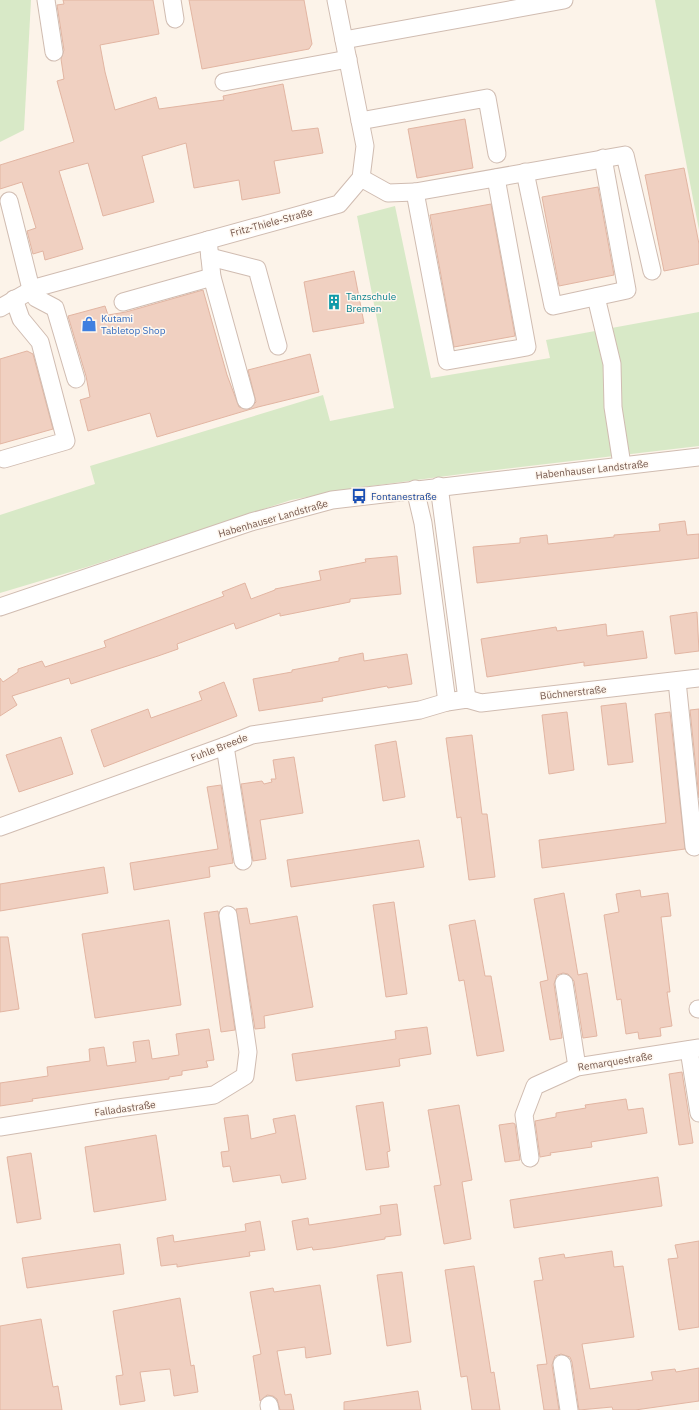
<svg xmlns="http://www.w3.org/2000/svg" width="699" height="1410" font-family="'IBM Plex Sans',sans-serif">
<style>
.green{fill:#d8e9c7}
.building{fill:#f0d0c1;stroke:#e2b5a2}
.lines{fill:none;stroke-linecap:round;stroke-linejoin:round}
.minor-casing{stroke:#d0bcb1;stroke-width:19}
.minor{stroke:#fff;stroke-width:17}
.labels{text-anchor:middle;stroke-width:3;stroke-linejoin:round;paint-order:stroke}
.street-label{font-size:10px;fill:#75584d;stroke:#fef7ef}
.culture-label{font-size:10px;fill:#0d838f;stroke:#fef7ef;text-anchor:start}
.shop-label{font-size:10px;fill:#366cbe;stroke:#fef7ef;text-anchor:start}
.transit-label{font-size:10px;fill:#164399;stroke:#fef7ef;text-anchor:start}
</style>
<rect width="100%" height="100%" fill="#fcf3e9"/>
<g class="green">
<path d="M0,0h31l-7,130 -24,12z"/>
<path d="M655,0h44v230z"/>
<path d="M395,206l36,172 119,-20 -4,-18 153,-28v134l-237,28 -106,14 -65,12 -204,67 -87,26v-78l95,-31 -5,-18 233,-71 7,26 64,-13 -37,-192z"/>
</g>
<g class="building">
<path d="M63,0h90l6,34 -59,11 5,27 10,38 41,-13 3,12 65,-9 -1,-4 60,-12 9,47 26,-3 5,25 -49,8 6,32 -38,7 -3,-20 -45,8 -8,-45 -44,13 12,46 -51,14 -15,-53 -29,8 24,78 -38,11 -2,-9 -10,3 -6,-23 9,-3 -14,-46 -22,7v-24l74,-23 -17,-61 7,-2 -3,-20 3,-9 -7,-45 7,-1z"/>
<path d="M189,0h115l8,44 -3,5 -107,20z"/>
<path d="M465,119l8,49 -56,10 -9,-49z"/>
<path d="M684,168l15,76v20l-35,7 -19,-96z"/>
<path d="M598,187l16,88 -55,11 -17,-89z"/>
<path d="M491,204l24,132 -61,11 -24,-132z"/>
<path d="M354,271l10,52 -51,9 -9,-50z"/>
<path d="M203,290l24,85 12,32 10,2 7,-7 -8,-32 62,-16 9,38 -61,15 -101,30 -7,-24 -62,18 -8,-31 10,-3 -4,-21 -18,-60 37,-10 3,9 18,-3z"/>
<path d="M27,351l6,3 20,75 -53,15v-85z"/>
<path d="M685,521l2,14 12,-1v24l-222,25 -4,-36 47,-4v-5l27,-3 1,9 66,-7v-2l46,-4 -1,-7z"/>
<path d="M397,556l4,38 -51,5v3l-70,14v-3l-44,16 -2,-6 -57,21 1,5 -20,7 -87,28 -2,-6 -57,18 5,9 -17,11v-38l3,4 15,-10v-3l24,-8 3,6 61,-20 -2,-6 120,-45 -2,-4 23,-9 6,16 24,-9v-1l46,-9 -2,-9 47,-9 -1,-3z"/>
<path d="M697,612l2,39 -24,3 -5,-38z"/>
<path d="M606,624l1,12 36,-5 4,27 -63,8v-4l-97,15 -6,-38 75,-12 1,4z"/>
<path d="M363,653l1,8 43,-7 5,30 -24,4 -1,-2 -65,12 1,3 -64,10 -6,-32 39,-7v-2l47,-9v-3z"/>
<path d="M224,682l13,34 -133,51 -13,-37 57,-21 3,9 51,-18 -3,-8z"/>
<path d="M626,703l7,59 -25,3 -7,-59z"/>
<path d="M699,709v89l-9,-88z"/>
<path d="M567,712l7,58 -25,4 -7,-59z"/>
<path d="M670,712l15,137 -143,19 -3,-28 127,-17 -11,-109z"/>
<path d="M472,735l10,79h5l8,63 -26,3 -8,-63 -4,1 -11,-80z"/>
<path d="M61,737l12,37 -54,18 -13,-37z"/>
<path d="M396,741l9,56 -22,4 -8,-56z"/>
<path d="M294,757l9,56 -43,7 6,39 -13,2 -12,-77 21,-3 2,3 8,-2 -1,-3h5l-3,-19z"/>
<path d="M221,785l12,78 -24,4 1,10 -76,13 -4,-27 88,-14 -11,-62z"/>
<path d="M419,840l5,27 -133,20 -4,-27z"/>
<path d="M104,867l4,26 -108,18v-27z"/>
<path d="M640,890l1,7 27,-4 3,23 -10,1 9,75h-3l5,34 -12,2 1,8 -22,3 -1,-7 -12,2 -5,-35 -4,1 -13,-85 15,-3 -3,-18z"/>
<path d="M564,893l14,82 9,-2 10,63 -14,2 -9,-57 -6,-7 -5,-1 -6,2 -3,9 8,54 -12,2 -10,-58 8,-2 -14,-81z"/>
<path d="M394,902l13,92 -21,3 -13,-92z"/>
<path d="M247,908l3,16 47,-8 16,91 -49,9 1,12 -10,1 -19,-120z"/>
<path d="M218,911l17,119 -14,2 -17,-119z"/>
<path d="M169,920l12,85 -86,13 -13,-84z"/>
<path d="M475,920l10,56h6l13,75 -27,5 -13,-76 -5,1 -10,-56z"/>
<path d="M0,937h8l11,72 -19,3z"/>
<path d="M427,1027l4,27 -32,5 1,7 -104,15 -4,-27 104,-15 -1,-8z"/>
<path d="M209,1029l5,31 -8,1 2,6 -26,4v4l-13,2v2l-137,20 1,2 -33,5v-23l48,-7 -1,-9 43,-6 -1,-12 15,-2 3,19 29,-4 -3,-20 16,-2 3,19 27,-4 -3,-21z"/>
<path d="M682,1072l11,71 -14,2 -10,-71z"/>
<path d="M626,1099l2,11 15,-2 4,25 -56,9 1,5 -42,6 1,2 -11,2 -5,-36 21,-4v-4l30,-5 -1,-3z"/>
<path d="M383,1102l7,49 -3,1 2,15 -23,3 -10,-64z"/>
<path d="M459,1105l13,75 -10,2 9,57 -27,5 -10,-58 7,-1 -13,-75z"/>
<path d="M248,1115l3,24 25,-6 -3,-14 22,-4 11,64 -24,4 -2,-8 -47,7 -3,-16 -7,1 -2,-15 8,-1 -5,-33z"/>
<path d="M513,1123l2,1 5,36 -15,2 -6,-37z"/>
<path d="M156,1135l10,65 -72,12 -9,-65z"/>
<path d="M31,1153l10,66 -24,4 -10,-66z"/>
<path d="M658,1177l4,29 -148,22 -4,-28z"/>
<path d="M397,1204l4,31 -16,2v2l-54,9 -18,2 -1,-3 -15,3 -5,-29 16,-3 1,7 72,-11 -1,-8z"/>
<path d="M260,1221l5,29 -16,2 1,4 -55,8 -18,3v-3l-16,2 -4,-28 16,-3 1,7 72,-11 -1,-7z"/>
<path d="M699,1241v86l-20,3 -11,-71 10,-1 -3,-13z"/>
<path d="M120,1244l4,30 -97,14 -5,-30z"/>
<path d="M612,1251l2,16 9,-1 11,71 -52,7 8,45 63,-9 -2,-8 24,-3 1,3 23,-4v33l-64,9h-22l-1,-3 -33,3 -7,-48 -2,-5 -9,-3 -6,2 -3,9 7,45h-15l-7,-45 10,-1 -13,-83 9,-1 -4,-22 25,-4 1,4z"/>
<path d="M474,1266l17,107 3,-1 6,38h-28l-5,-34 -6,1 -16,-107z"/>
<path d="M402,1272l9,70 -24,4 -10,-71z"/>
<path d="M320,1285l11,69 -25,4 -1,-11 -28,4 8,44 6,-1 3,16h-14l-3,-11 -4,-3 -6,-1 -7,6 -7,-45 8,-2 -11,-62 23,-4 1,4z"/>
<path d="M180,1298l11,68 3,-1 4,27 -24,4 -4,-27 -30,3 5,29 -25,4 -4,-29 7,-1 -10,-64z"/>
<path d="M41,1319l12,68 5,-1 4,24h-62v-84z"/>
<path d="M418,1391l3,19h-77v-8z"/>
</g>
<g class="lines">
<defs>
<g id="minor">
<path d="M46,0l8,52"/>
<path d="M172,0l3,19"/>
<path d="M344,40l220,-40"/>
<path d="M224,82l124,-23"/>
<path d="M360,121l127,-23 10,56"/>
<path d="M525,172l28,134 74,-16 -24,-132"/>
<path d="M361,178l27,15 27,-1 210,-37 27,116"/>
<path d="M415,192l32,169 80,-14 -31,-169"/>
<path d="M9,201l22,88 5,9 19,10 21,71"/>
<path d="M208,240l4,37 34,123"/>
<path d="M210,257l47,12 21,77"/>
<path d="M596,297l16,67 1,43 9,58"/>
<path d="M123,302l89,-25"/>
<path d="M0,308l35,-20 304,-84 22,-26 4,-32 -29,-146"/>
<path d="M4,459l62,-18 -26,-99 -19,-23 -7,-20"/>
<path d="M439,486l28,213"/>
<path d="M415,489l8,34 24,179"/>
<path d="M0,607l251,-85 81,-22 367,-43"/>
<path d="M677,681l17,166"/>
<path d="M225,746l18,115"/>
<path d="M0,827l225,-81 27,-11 168,-25 27,-8 20,-3 14,4 218,-25"/>
<path d="M564,983l13,84"/>
<path d="M698,1009h1"/>
<path d="M689,1050l10,63"/>
<path d="M0,1127l118,-19 96,-13 31,-19 3,-24 -20,-137"/>
<path d="M530,1158l-6,-43 11,-29 42,-19 122,-19"/>
<path d="M562,1364l7,46"/>
<path d="M269,1405l1,5"/>
</g>
</defs>
<use href="#minor" class="minor-casing"/>
<use href="#minor" class="minor"/>
</g>
<defs>
<symbol id="building-bare" viewBox="-9 -9 18 18"><path d="M-4-6H4V6H1V3H-1V6H-4ZM-2.5-4.3h1.7v1.8h-1.7ZM.8-4.3h1.7v1.8H.8ZM-2.5-1h1.7V.8h-1.7ZM.8-1h1.7V.8H.8Z" fill="#0f9aa8" stroke="#fef7ef" stroke-width="2.5" paint-order="stroke"/></symbol>
<symbol id="shop-bare" viewBox="-9 -9 18 18"><path d="M-5-2.5h2.3a2.7 3.5 0 0 1 5.4 0H5L5.5 6h-11ZM-1.5-2.5h3a1.5 2.3 0 0 0-3 0Z" fill="#3f7fe0" stroke="#fef7ef" stroke-width="2.5" paint-order="stroke"/></symbol>
<symbol id="bus-bare" viewBox="-9 -9 18 18"><path d="M-5-6H5V4H4V6H2V4H-2V6H-4V4H-5ZM-3.5-4V0h7V-4ZM-3.5 1.2v1.5H-2V1.2ZM2 1.2v1.5H3.5V1.2Z" fill="#1a4fb4" stroke="#fef7ef" stroke-width="2.5" paint-order="stroke"/></symbol>
</defs>
<g fill-rule="evenodd">
<use href="#building-bare" x="323" y="291" width="22" height="22"/>
<use href="#shop-bare" x="78" y="313" width="22" height="22"/>
<use href="#bus-bare" x="348" y="485" width="22" height="22"/>
</g>
<g class="labels">
<g class="street-label">
<text transform="translate(271 222) rotate(-15)" y="4">Fritz-Thiele-Straße</text>
<text transform="translate(592 469) rotate(-6)" y="4">Habenhauser Landstraße</text>
<text transform="translate(273 518) rotate(-16)" y="4">Habenhauser Landstraße</text>
<text transform="translate(573 692) rotate(-6)" y="4">Büchnerstraße</text>
<text transform="translate(219 747) rotate(-21)" y="4">Fuhle Breede</text>
<text transform="translate(615 1061) rotate(-9)" y="4">Remarquestraße</text>
<text transform="translate(125 1108) rotate(-8)" y="4">Falladastraße</text>
</g>
<g class="culture-label">
<text x="346" y="300">Tanzschule<tspan x="346" dy="12">Bremen</tspan></text>
</g>
<g class="shop-label">
<text x="101" y="322">Kutami<tspan x="101" dy="12">Tabletop Shop</tspan></text>
</g>
<g class="transit-label">
<text x="371" y="500">Fontanestraße</text>
</g>
</g>
</svg>
